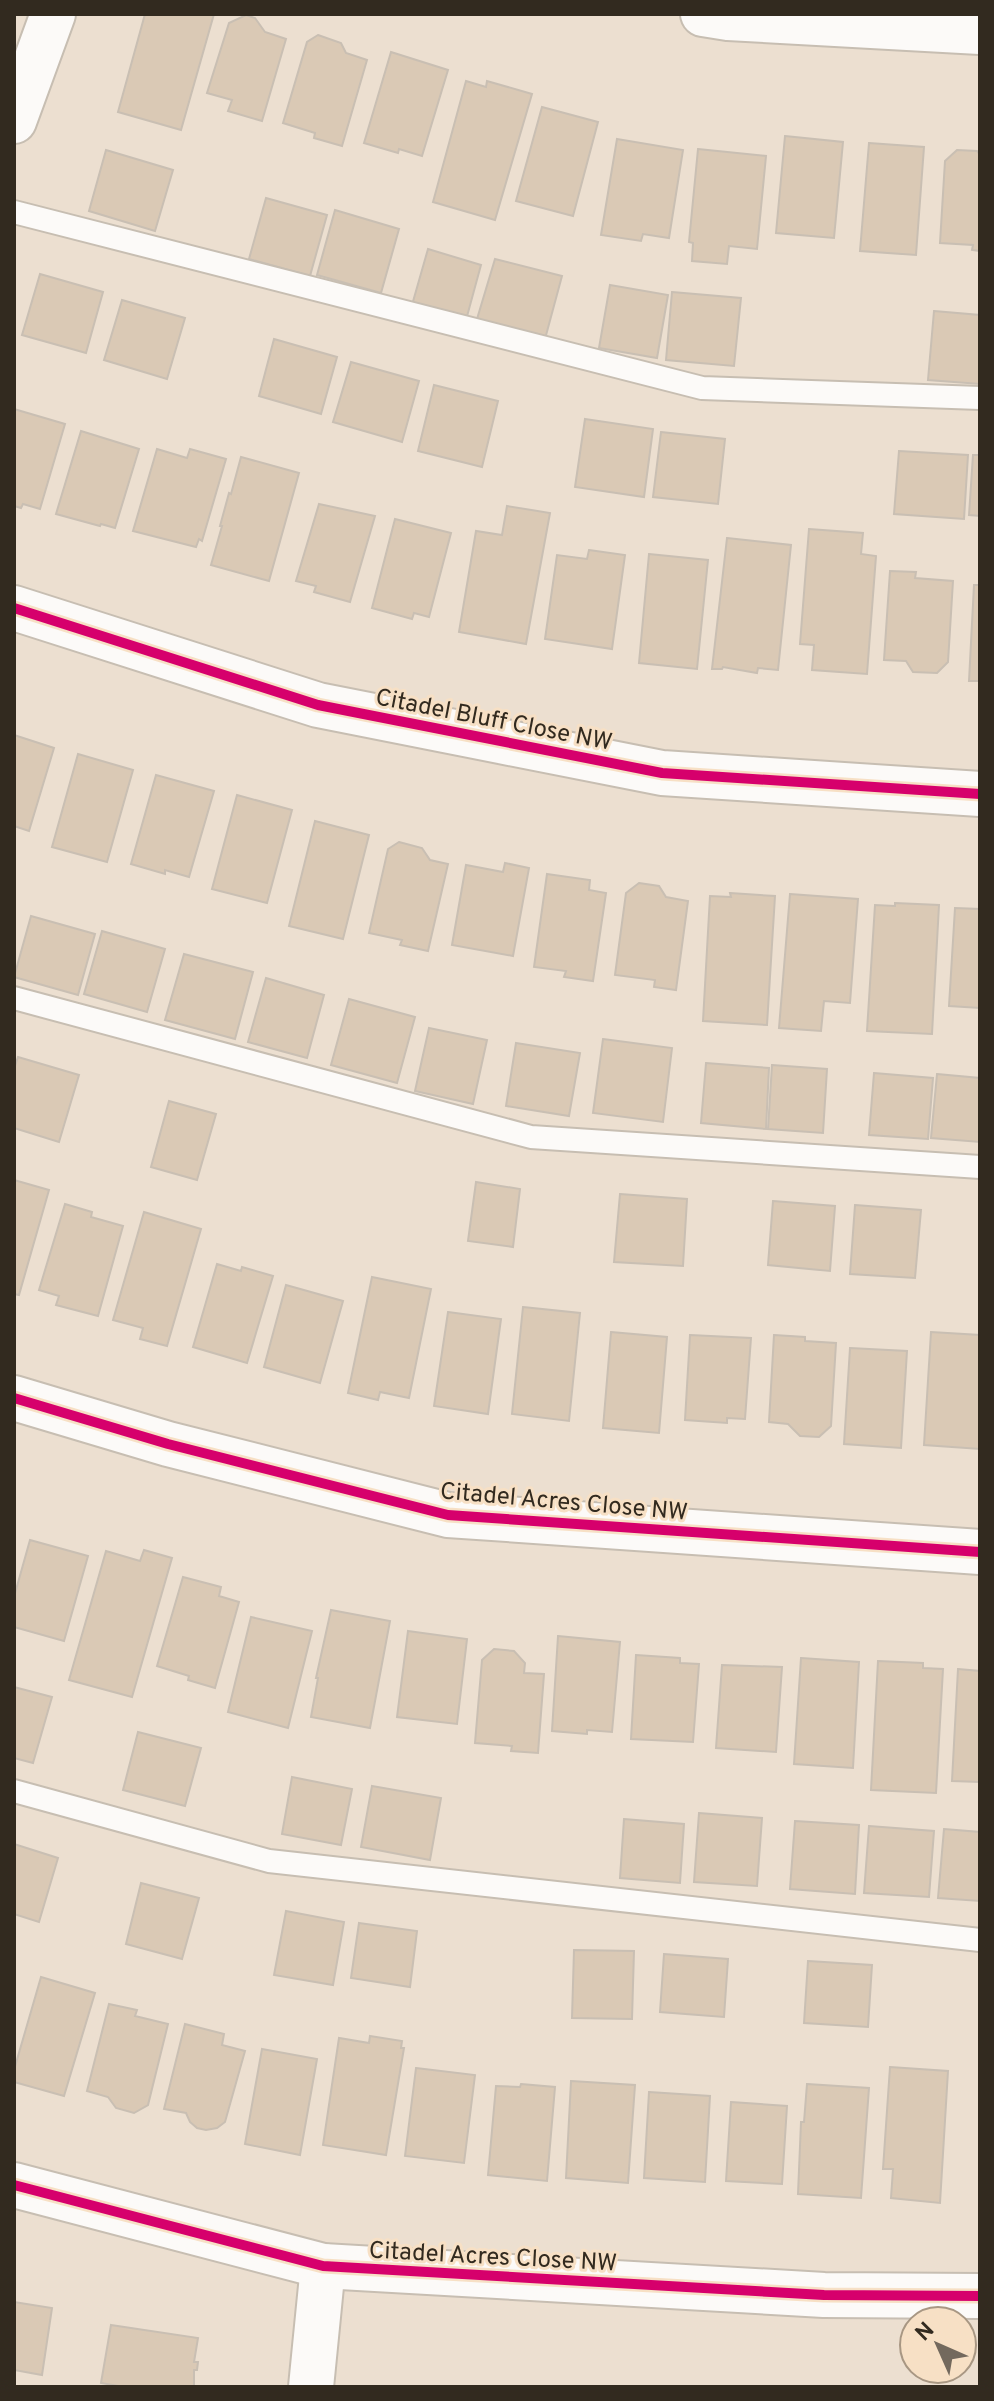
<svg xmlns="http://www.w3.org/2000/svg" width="994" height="2401" font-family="Overpass,sans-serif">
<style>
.building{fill:#dac9b5;stroke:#c9bfb3;stroke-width:2}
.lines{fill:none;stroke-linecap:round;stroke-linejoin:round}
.service-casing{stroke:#c7beb2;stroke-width:26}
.minor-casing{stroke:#c7beb2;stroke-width:48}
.service{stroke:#fcfaf8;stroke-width:22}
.minor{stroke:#fcfaf8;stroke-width:44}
.cycleway-casing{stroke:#f7e0c5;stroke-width:15}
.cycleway{stroke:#d6006c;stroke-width:10}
.labels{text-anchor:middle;stroke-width:6;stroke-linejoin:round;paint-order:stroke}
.street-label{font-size:24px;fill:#322a1f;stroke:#f7e0c5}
</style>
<rect width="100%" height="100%" fill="#ecdfd0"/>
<g class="building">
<path d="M145,14h69l-33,116 -63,-18z"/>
<path d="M246,15l9,3 10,14 21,7 -24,82 -34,-10 4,-11 -25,-7 22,-70z"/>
<path d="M318,35l23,8 5,10 21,7 -25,86 -28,-8 1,-5 -32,-10 24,-81z"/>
<path d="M391,52l57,18 -26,86 -23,-7 -1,4 -34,-10z"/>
<path d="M466,81l20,6 1,-6 45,13 -37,126 -62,-18z"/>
<path d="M542,107l56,15 -25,94 -57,-15z"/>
<path d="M785,136l58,6 -9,96 -58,-5z"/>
<path d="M617,139l66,11 -14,88 -26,-4 -2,7 -40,-6z"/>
<path d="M869,143l55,4 -8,108 -56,-4z"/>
<path d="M698,149l68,7 -9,93 -28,-3 -2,18 -35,-3 1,-18 -4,-1z"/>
<path d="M106,150l67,20 -18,61 -66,-20z"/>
<path d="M957,150l20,1 3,4v96l-8,-1 1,-5 -33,-2 5,-82z"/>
<path d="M266,198l61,17 -17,61 -61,-17z"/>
<path d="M335,210l64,19 -18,64 -64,-18z"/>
<path d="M428,249l53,16 -15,55 -54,-15z"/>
<path d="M495,259l67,17 -17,63 -68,-20z"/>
<path d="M40,274l63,18 -17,61 -64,-18z"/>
<path d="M610,285l58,10 -11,63 -58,-10z"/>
<path d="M672,292l69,6 -7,68 -68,-6z"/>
<path d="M122,300l63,18 -18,61 -63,-19z"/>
<path d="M934,311l46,4v69l-52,-4z"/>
<path d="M274,339l63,18 -16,57 -62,-18z"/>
<path d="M351,362l68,19 -17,61 -69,-20z"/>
<path d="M434,385l64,16 -16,66 -64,-16z"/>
<path d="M14,409l51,15 -25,85 -17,-5 -2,4 -7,-2z"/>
<path d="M585,419l68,10 -9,68 -69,-10z"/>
<path d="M81,431l58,18 -24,79 -14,-4 -1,2 -44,-12z"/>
<path d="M661,432l64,7 -7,65 -65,-7z"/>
<path d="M157,449l30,9 3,-9 36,10 -24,82 -3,-2 -3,8 -63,-16z"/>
<path d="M899,451l69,4 -4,64 -70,-5z"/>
<path d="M973,455h7v61l-11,-1z"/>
<path d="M241,457l58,16 -30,108 -58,-16 11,-39h-2l9,-33 2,1z"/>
<path d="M319,504l56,12 -25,86 -36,-10 2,-6 -20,-5z"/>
<path d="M507,506l43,7 -24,131 -67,-12 17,-101 26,4z"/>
<path d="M395,519l56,14 -22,84 -15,-4 -2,6 -40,-11z"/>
<path d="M809,529l54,4 -2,21 15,2 -9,118 -55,-4 2,-25 -14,-1z"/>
<path d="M727,538l64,7 -13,125 -20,-2 -1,5 -34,-6 -1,2h-10z"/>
<path d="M589,550l36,5 -13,94 -67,-10 12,-84 30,4z"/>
<path d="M649,554l59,6 -11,109 -58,-6z"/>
<path d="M890,571l26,1 -1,6 38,3 -5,81 -11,11 -24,-1 -7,-11 -22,-1z"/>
<path d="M974,585h6v96h-11z"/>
<path d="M14,735l40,13 -25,83 -15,-5z"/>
<path d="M78,754l55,16 -26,92 -55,-15z"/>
<path d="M156,775l58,16 -25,86 -24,-7v4l-34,-10z"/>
<path d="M237,795l55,15 -25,93 -55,-14z"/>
<path d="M315,821l54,14 -26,104 -54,-13z"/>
<path d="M399,842l23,6 8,12 18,4 -20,87 -28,-6 2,-5 -33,-7 19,-84z"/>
<path d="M505,863l24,5 -16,88 -61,-11 14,-80 37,7z"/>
<path d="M547,874l43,6 -1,10 17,3 -13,88 -29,-4 2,-6 -32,-4z"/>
<path d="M639,883l20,3 7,11 22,4 -12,89 -22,-3 1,-7 -40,-5 11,-82z"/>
<path d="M730,893l45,3 -8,129 -64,-4 7,-125 21,1z"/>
<path d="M790,894l68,5 -8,104 -26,-2 -3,30 -42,-3z"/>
<path d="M895,903l44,2 -7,129 -65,-3 8,-126 20,1z"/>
<path d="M955,908l25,1v99l-31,-2z"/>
<path d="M31,916l64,18 -17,61 -64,-18z"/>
<path d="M102,931l63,18 -18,63 -63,-18z"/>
<path d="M184,954l69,18 -18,67 -70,-19z"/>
<path d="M266,978l58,17 -17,63 -59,-16z"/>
<path d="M349,999l66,18 -18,66 -66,-18z"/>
<path d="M429,1028l58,12 -14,64 -58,-13z"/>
<path d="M603,1039l69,9 -9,74 -70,-9z"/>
<path d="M516,1043l64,10 -11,63 -63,-10z"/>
<path d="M18,1057l61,18 -20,67 -45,-14v-59z"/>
<path d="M706,1063l63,5 -3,61 -65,-6z"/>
<path d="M772,1065l55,4 -4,64 -55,-4z"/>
<path d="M874,1073l59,5 -5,61 -59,-4z"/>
<path d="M937,1074l43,4v64l-49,-4z"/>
<path d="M169,1101l47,13 -19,66 -46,-13z"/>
<path d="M14,1180l35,10 -30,105 -5,-1z"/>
<path d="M476,1182l44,7 -7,58 -45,-6z"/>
<path d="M620,1194l67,5 -4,67 -69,-4z"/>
<path d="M773,1201l62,5 -5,65 -62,-6z"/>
<path d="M65,1204l27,8 -1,5 32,9 -25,90 -42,-11 3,-9 -20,-6z"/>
<path d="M855,1205l66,5 -6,68 -65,-4z"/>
<path d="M144,1212l57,17 -34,117 -27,-7 3,-11 -30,-8z"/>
<path d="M217,1264l24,7 1,-4 31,9 -26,87 -54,-16z"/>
<path d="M372,1277l59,12 -22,109 -29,-6 -2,8 -30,-7z"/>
<path d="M286,1285l57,16 -23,82 -56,-16z"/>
<path d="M523,1307l57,6 -11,108 -57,-7z"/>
<path d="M448,1312l53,7 -13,95 -54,-8z"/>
<path d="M611,1332l56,5 -8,96 -56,-5z"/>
<path d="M931,1332l49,3v114l-56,-4z"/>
<path d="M690,1335l61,3 -6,81 -18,-1v5l-42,-3z"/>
<path d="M774,1335l31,2v4l31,2 -5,83 -12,11 -19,-1 -12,-12 -19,-2z"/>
<path d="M850,1348l57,3 -6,97 -57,-4z"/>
<path d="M30,1540l58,16 -24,85 -50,-14v-30z"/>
<path d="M144,1550l28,8 -40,139 -63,-17 37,-129 34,10z"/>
<path d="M183,1577l38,10 -2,9 20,6 -24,86 -27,-8 1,-4 -32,-10z"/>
<path d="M331,1610l59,11 -20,107 -59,-11 7,-39h-2z"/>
<path d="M251,1617l61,14 -24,97 -60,-16z"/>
<path d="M408,1631l59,8 -10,85 -60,-7z"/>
<path d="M558,1636l62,6 -8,90 -25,-2v4l-35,-3z"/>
<path d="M494,1649l20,2 11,12 -1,10 20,1 -6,79 -27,-2 1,-5 -37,-3 7,-83z"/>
<path d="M636,1655l44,3v5l19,1 -6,78 -62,-3z"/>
<path d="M801,1658l58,4 -6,106 -59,-4z"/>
<path d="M878,1661l45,2v5l20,1 -7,124 -65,-3z"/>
<path d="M722,1665l60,2 -6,85 -60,-4z"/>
<path d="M958,1669l22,2v111l-28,-1z"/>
<path d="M14,1687l38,10 -19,66 -19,-5z"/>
<path d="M138,1732l63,16 -16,58 -62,-16z"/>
<path d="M292,1777l60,12 -11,56 -59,-11z"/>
<path d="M372,1786l69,12 -11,62 -69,-13z"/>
<path d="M699,1813l63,5 -5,68 -63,-4z"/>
<path d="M624,1819l60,5 -4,59 -60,-5z"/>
<path d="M795,1821l64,4 -4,69 -65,-5z"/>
<path d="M869,1826l65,5 -5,66 -65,-4z"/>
<path d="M944,1829l36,3v69l-42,-3z"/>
<path d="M14,1844l44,14 -19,64 -25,-8z"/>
<path d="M141,1883l58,15 -17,61 -56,-15z"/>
<path d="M286,1911l58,11 -11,63 -59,-10z"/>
<path d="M359,1923l58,8 -7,56 -59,-9z"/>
<path d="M574,1950l60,1 -2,68 -60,-1z"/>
<path d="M664,1954l64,5 -4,58 -64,-5z"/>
<path d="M808,1961l64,4 -4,62 -64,-4z"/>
<path d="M41,1977l54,16 -31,103 -50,-14v-12z"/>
<path d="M109,2004l28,6 -2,6 33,8 -20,81 -14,8 -18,-5 -8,-11 -21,-6z"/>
<path d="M185,2024l39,10 -2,11 23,6 -20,71 -8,6 -11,2 -9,-2 -7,-6 -4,-9 -22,-4z"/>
<path d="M370,2036l32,5 -1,7h3l-18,107 -63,-10 16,-107 30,5z"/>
<path d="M262,2049l55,10 -17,96 -55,-11z"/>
<path d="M890,2067l58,4 -8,132 -49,-5 2,-29h-10z"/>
<path d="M416,2068l59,7 -11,88 -59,-7z"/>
<path d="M571,2081l64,4 -7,98 -62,-5z"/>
<path d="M521,2084l34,3 -8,94 -59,-6 8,-89 24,1z"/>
<path d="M807,2084l62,4 -8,110 -63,-4 3,-72h3z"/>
<path d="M649,2092l61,4 -5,86 -61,-4z"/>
<path d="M731,2102l56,4 -5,78 -56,-3z"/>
<path d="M14,2302l38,6 -10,67 -28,-5z"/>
<path d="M111,2325l87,13 -4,24h4l-1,8h-3v17h-70l-23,-4z"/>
</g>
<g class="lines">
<defs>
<g id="service">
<path d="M14,212l688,176 278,10"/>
<path d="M14,998l517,139 449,30"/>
<path d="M14,1791l255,70 711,79"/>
</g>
<g id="minor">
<path d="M703,14l25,4 252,14"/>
<path d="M14,121l39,-107"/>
<path d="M14,608l304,97 344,68 318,21"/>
<path d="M14,1398l154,46 280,71 532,37"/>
<path d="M14,2185l309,81 501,29 156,1"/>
<path d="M311,2387l12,-121"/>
</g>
</defs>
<use href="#service" class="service-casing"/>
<use href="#minor" class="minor-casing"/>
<use href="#service" class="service"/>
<use href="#minor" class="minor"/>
<defs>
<g id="cycleway">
<path d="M14,608l304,97 344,68 318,21"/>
<path d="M14,1398l154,46 280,71 532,37"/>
<path d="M14,2185l309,81 501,29 156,1"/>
</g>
</defs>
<use href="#cycleway" class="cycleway-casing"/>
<use href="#cycleway" class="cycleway"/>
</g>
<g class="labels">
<g class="street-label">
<text transform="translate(494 719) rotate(11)" y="8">Citadel Bluff Close NW</text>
<text transform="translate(564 1501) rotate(5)" y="8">Citadel Acres Close NW</text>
<text transform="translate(493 2256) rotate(3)" y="8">Citadel Acres Close NW</text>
</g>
</g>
<rect width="994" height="2401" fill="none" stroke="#322a1f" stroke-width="32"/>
<g transform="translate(938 2345) rotate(315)"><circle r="38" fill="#f7e0c5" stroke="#a89783" stroke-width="2"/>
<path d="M0-6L14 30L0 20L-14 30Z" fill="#73695d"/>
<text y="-12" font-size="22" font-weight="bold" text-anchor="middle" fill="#322a1f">N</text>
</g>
</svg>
